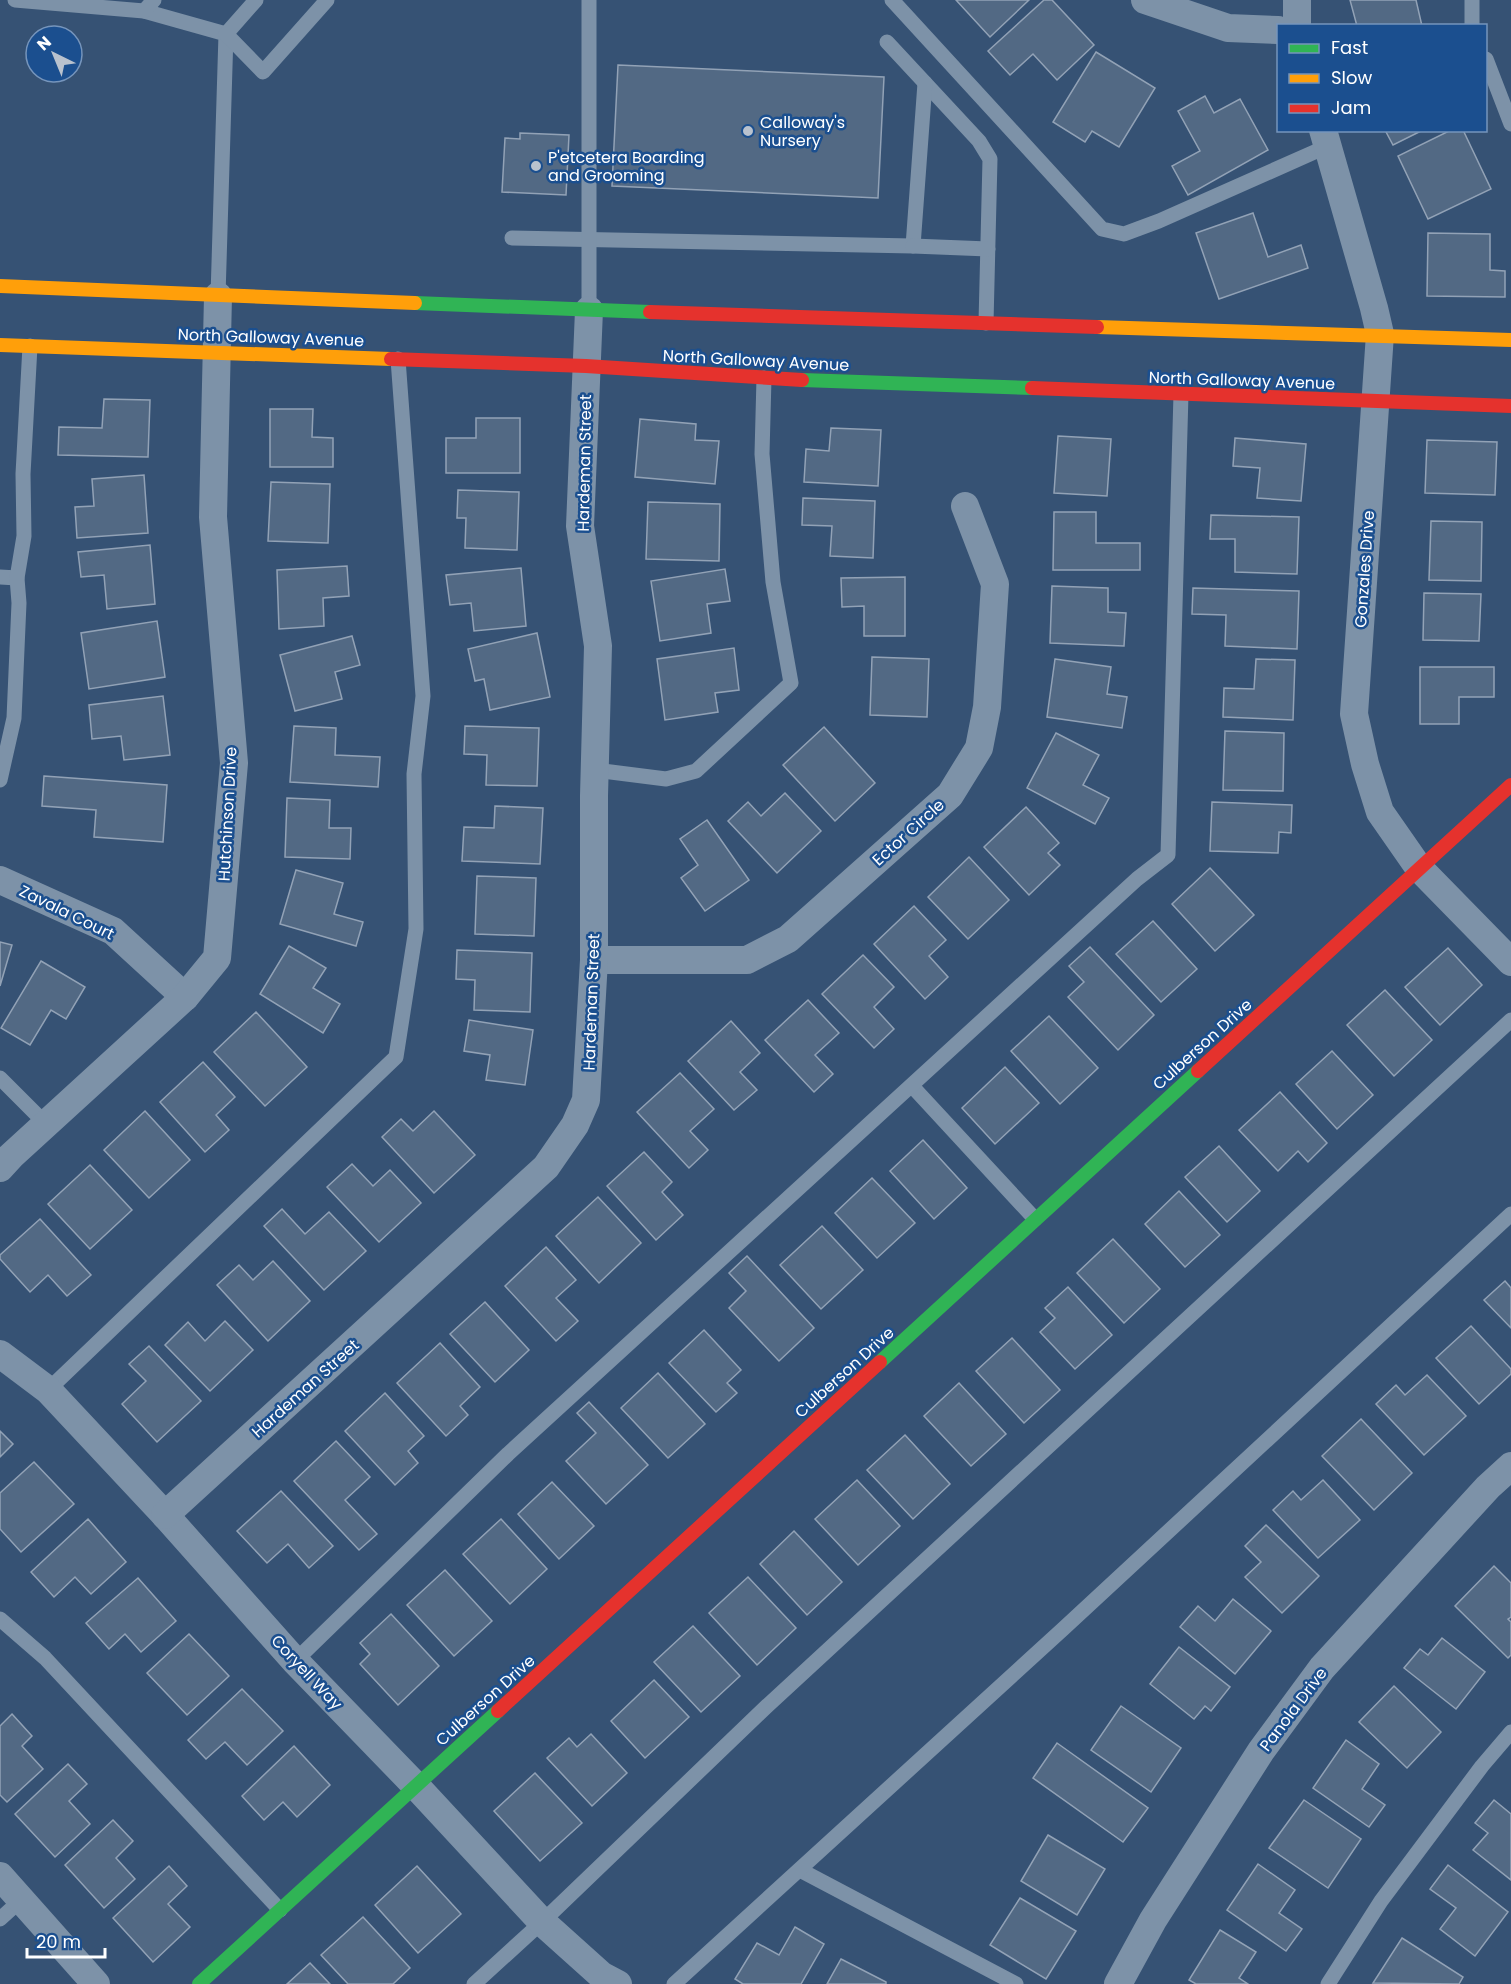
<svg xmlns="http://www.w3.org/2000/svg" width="1511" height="1984" font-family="Poppins,sans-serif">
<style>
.building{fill:#526984;stroke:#92a2b6;stroke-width:1.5}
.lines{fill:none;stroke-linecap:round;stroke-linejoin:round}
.lane{stroke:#7d92a8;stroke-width:15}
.street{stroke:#7d92a8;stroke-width:28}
.fast{stroke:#30b455;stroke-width:14}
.slow{stroke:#ff9f0a;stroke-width:14}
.jam{stroke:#e5322d;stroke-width:14}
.poi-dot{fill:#b9c2ce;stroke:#1b4f8f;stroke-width:2}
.labels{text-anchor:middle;stroke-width:5;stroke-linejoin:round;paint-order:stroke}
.poi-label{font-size:16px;fill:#fff;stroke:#1b4f8f;text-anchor:start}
.street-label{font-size:16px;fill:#fff;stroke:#1b4f8f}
</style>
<rect width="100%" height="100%" fill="#365274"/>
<g class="building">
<path d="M956,0h73l-39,37z"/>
<path d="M1044,0h8l42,45 -37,35 -24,-26 -23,21 -22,-24z"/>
<path d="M1350,0h66l6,26h-65z"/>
<path d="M1096,52l59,36 -36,59 -27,-16 -7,11 -32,-20z"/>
<path d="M618,65l266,12 -6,121 -266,-12z"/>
<path d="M1205,96l9,17 26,-14 28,51 -80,45 -16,-29 28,-15 -22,-40z"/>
<path d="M1385,130h38l-30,15z"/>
<path d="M1451,130h12l28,59 -63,30 -30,-63z"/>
<path d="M520,133l49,2 -3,60 -64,-3 3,-54 15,1z"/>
<path d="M1253,213l15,44 33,-12 7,23 -89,31 -23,-66z"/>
<path d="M1428,233l62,1v36l15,1v26l-78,-1z"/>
<path d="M104,399l46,1 -2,57 -90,-2 1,-28 43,1z"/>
<path d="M270,409h43l-1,28 21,1v29h-63z"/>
<path d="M476,418h44v55h-74v-35h30z"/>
<path d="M640,419l56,5 -1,16 24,1 -4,43 -80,-7z"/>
<path d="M831,428l50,2 -3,56 -74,-4 2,-33 23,2z"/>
<path d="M1058,436l53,3 -4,57 -53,-3z"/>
<path d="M1235,438l71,6 -5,57 -44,-3 3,-30 -27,-2z"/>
<path d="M1427,440l70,2 -2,53 -70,-2z"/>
<path d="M144,475l4,58 -71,5 -2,-31 19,-1 -2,-27z"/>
<path d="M271,482l59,2 -2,59 -60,-2z"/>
<path d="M458,490l61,2 -2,58 -52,-2 1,-30h-9z"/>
<path d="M803,498l72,3 -2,57 -43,-2 2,-30 -30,-1z"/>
<path d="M648,502l72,2 -1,57 -73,-2z"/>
<path d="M1054,512h42v31h44v27h-87z"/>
<path d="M1211,515l88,2 -2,57 -62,-2v-33h-25z"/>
<path d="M1431,521l51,1 -1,59 -52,-1z"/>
<path d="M150,545l5,59 -48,5 -3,-34 -23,2 -3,-25z"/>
<path d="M347,566l2,30 -26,2 1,28 -45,3 -2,-59z"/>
<path d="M521,568l5,58 -52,5 -3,-28 -21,2 -4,-30z"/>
<path d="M725,569l5,32 -23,3 4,29 -51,8 -9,-60z"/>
<path d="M905,577v59h-41v-30l-22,1 -1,-29z"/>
<path d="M1052,586l56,2v24l18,1 -2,33 -74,-3z"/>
<path d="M1193,588l106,3 -2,58 -72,-3 1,-31 -34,-1z"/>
<path d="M1424,593l57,1 -2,47 -56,-1z"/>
<path d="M157,621l8,56 -76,12 -8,-56z"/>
<path d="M537,633l13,64 -60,13 -6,-31 -9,2 -7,-32z"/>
<path d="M352,636l8,29 -25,7 7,27 -47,12 -15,-56z"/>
<path d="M734,648l5,42 -24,3 3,19 -53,8 -8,-61z"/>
<path d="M872,657l57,2 -2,58 -57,-2z"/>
<path d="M1055,659l56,8 -4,27 20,3 -5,31 -75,-11z"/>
<path d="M1256,659l39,1 -2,60 -70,-3 1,-29 30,1z"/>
<path d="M1420,667h74v30h-35v27h-39z"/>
<path d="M163,696l7,59 -46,5 -3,-24 -29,3 -3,-34z"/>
<path d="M294,726l42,2 -1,27 45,2 -2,30 -88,-5z"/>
<path d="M465,726l74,2 -2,58 -51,-1 1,-30 -23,-1z"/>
<path d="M824,727l51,56 -40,38 -52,-56z"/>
<path d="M1225,731l59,2 -1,58 -60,-1z"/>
<path d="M1056,733l43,22 -16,30 26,13 -14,26 -68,-36z"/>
<path d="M44,776l123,9 -4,57 -69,-5 2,-27 -54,-4z"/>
<path d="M785,793l36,38 -44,42 -49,-52 20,-19 13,14z"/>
<path d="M287,798l43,2 -1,28h22l-1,31 -65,-2z"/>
<path d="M1212,802l80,3 -1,28 -12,-1 -1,21 -68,-2z"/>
<path d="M495,806l48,2 -3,56 -78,-3 2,-34 30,1z"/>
<path d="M1026,807l33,36 -11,10 12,12 -31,30 -45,-48z"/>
<path d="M707,820l42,60 -44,31 -24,-33 17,-13 -18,-26z"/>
<path d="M969,857l40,43 -41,39 -40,-42z"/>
<path d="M1210,868l44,47 -39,36 -43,-47z"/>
<path d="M296,870l47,13 -9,31 29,8 -7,24 -76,-22z"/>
<path d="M477,876l59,2 -2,58 -59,-2z"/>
<path d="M914,906l32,34 -17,16 19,21 -23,22 -51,-55z"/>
<path d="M1153,921l44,48 -36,33 -45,-48z"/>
<path d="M0,942l12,3 -12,41z"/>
<path d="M289,946l37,22 -13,20 27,16 -17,29 -63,-39z"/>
<path d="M1090,947l64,68 -36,35 -50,-53 16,-15 -15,-16z"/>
<path d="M1448,948l34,37 -42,40 -35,-38z"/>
<path d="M457,950l75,3 -2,59 -56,-2 1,-30 -19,-1z"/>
<path d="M863,955l31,32 -20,20 20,22 -20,19 -52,-54z"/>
<path d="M41,961l44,26 -19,32 -15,-9 -21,35 -29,-17z"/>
<path d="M1385,990l47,50 -38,36 -47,-51z"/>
<path d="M808,1000l31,33 -24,22 18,19 -19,18 -49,-52z"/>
<path d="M256,1012l51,55 -42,39 -51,-54z"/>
<path d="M1049,1016l49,52 -38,36 -49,-53z"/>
<path d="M469,1020l64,10 -8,55 -39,-5 4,-25 -26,-4z"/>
<path d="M731,1021l29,32 -20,19 17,18 -23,20 -46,-49z"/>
<path d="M1332,1051l41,44 -36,34 -41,-45z"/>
<path d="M203,1062l32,35 -19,18 13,15 -24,22 -45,-50z"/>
<path d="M1005,1067l34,36 -44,41 -33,-36z"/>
<path d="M680,1073l34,36 -24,22 18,19 -19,18 -52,-56z"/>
<path d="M1280,1092l47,51 -19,19 -10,-11 -20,20 -39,-41z"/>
<path d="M145,1111l45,49 -41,38 -45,-48z"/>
<path d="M434,1111l41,44 -41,38 -52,-56 19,-18 12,12z"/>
<path d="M923,1140l44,48 -33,31 -44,-48z"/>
<path d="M1219,1146l41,45 -33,31 -42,-45z"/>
<path d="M644,1152l28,30 -10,10 21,23 -27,25 -49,-54z"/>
<path d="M352,1164l21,22 17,-16 31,33 -42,39 -52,-55z"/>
<path d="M90,1165l42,45 -42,39 -42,-45z"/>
<path d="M872,1178l43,45 -38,35 -42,-45z"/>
<path d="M1179,1191l41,44 -35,32 -40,-43z"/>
<path d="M598,1197l43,46 -42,40 -43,-47z"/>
<path d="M282,1209l23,25 24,-22 37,39 -42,39 -60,-64z"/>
<path d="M40,1219l51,56 -24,21 -19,-21 -18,17 -30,-33v-4z"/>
<path d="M822,1226l41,44 -42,39 -41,-44z"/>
<path d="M1113,1239l47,50 -36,34 -47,-50z"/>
<path d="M546,1247l30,33 -20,18 22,23 -22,20 -51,-55z"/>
<path d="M747,1256l67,72 -35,33 -50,-53 17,-17 -17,-18z"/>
<path d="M273,1261l37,40 -42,40 -51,-56 22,-20 14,15z"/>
<path d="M1505,1281l6,7v40l-27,-28z"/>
<path d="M1068,1287l44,48 -37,34 -35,-37 15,-14 -10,-10z"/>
<path d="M485,1302l44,48 -34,32 -45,-48z"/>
<path d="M225,1321l28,29 -43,41 -45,-46 23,-23 17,19z"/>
<path d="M1471,1326l40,43v5l-32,30 -43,-46z"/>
<path d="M704,1330l37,40 -14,13 10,10 -21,19 -47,-49z"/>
<path d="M1012,1338l48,52 -36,33 -48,-52z"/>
<path d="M440,1343l40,44 -20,19 8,9 -22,21 -49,-53z"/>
<path d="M149,1346l52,55 -44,41 -35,-38 24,-23 -17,-17z"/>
<path d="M658,1373l47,51 -37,34 -47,-50z"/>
<path d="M1427,1375l39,41 -42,39 -48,-51 20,-19 9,10z"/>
<path d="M959,1383l47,51 -35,32 -47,-50z"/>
<path d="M385,1393l39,43 -16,15 10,12 -23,22 -50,-54z"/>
<path d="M589,1402l59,63 -42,39 -40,-43 30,-28 -19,-20z"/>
<path d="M1361,1419l51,54 -38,37 -52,-54z"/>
<path d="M0,1431l13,13 -13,13z"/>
<path d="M905,1435l45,49 -37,35 -46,-49z"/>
<path d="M336,1441l34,36 -25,23 32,34 -18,16 -65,-69z"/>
<path d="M34,1462l40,42 -53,48 -21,-23v-36z"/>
<path d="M857,1480l43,46 -42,39 -43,-46z"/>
<path d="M1323,1480l37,40 -42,38 -45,-48 20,-19 8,9z"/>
<path d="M552,1482l42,44 -35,33 -41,-45z"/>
<path d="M281,1491l52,55 -24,22 -21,-24 -21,19 -30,-32z"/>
<path d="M88,1519l38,43 -35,32 -16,-17 -21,20 -23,-25z"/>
<path d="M501,1519l46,50 -37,35 -47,-50z"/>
<path d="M1266,1525l53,51 -37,37 -37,-36 16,-15 -16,-16z"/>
<path d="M794,1531l48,51 -35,33 -47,-51z"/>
<path d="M1494,1566l17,17v34l-3,2 3,3v33l-3,3 -53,-52z"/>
<path d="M445,1570l47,51 -38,35 -47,-51z"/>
<path d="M748,1577l48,51 -39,37 -48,-52z"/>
<path d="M138,1578l38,43 -35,31 -16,-18 -16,15 -23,-26z"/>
<path d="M1233,1599l38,32 -36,43 -55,-47 18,-21 17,15z"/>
<path d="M391,1614l48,52 -41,39 -38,-41 10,-10 -10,-11z"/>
<path d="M693,1626l47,50 -39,36 -47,-50z"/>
<path d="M189,1634l40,42 -42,39 -40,-42z"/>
<path d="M1442,1638l43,34 -29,37 -52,-41 16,-19 8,6z"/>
<path d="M1179,1647l51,40 -19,24 -6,-5 -11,13 -44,-35z"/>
<path d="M654,1680l35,37 -44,41 -34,-37z"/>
<path d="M1394,1686l47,46 -34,36 -48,-46z"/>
<path d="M242,1689l41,42 -36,34 -22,-23 -19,17 -18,-19z"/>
<path d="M1121,1706l60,42 -30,44 -60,-42z"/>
<path d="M12,1714l20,22 -10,10 21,23 -36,33 -7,-7v-69z"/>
<path d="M591,1734l36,39 -35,33 -45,-48 22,-20 8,9z"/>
<path d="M1346,1740l33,24 -17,25 23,16 -16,22 -56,-39z"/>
<path d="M1057,1743l91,65 -25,34 -90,-64z"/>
<path d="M294,1746l36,39 -33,32 -14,-15 -19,18 -22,-24z"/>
<path d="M68,1764l19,20 -18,17 21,23 -35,33 -40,-43z"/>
<path d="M535,1773l47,50 -42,38 -46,-50z"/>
<path d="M1304,1800l57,39 -33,49 -59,-40z"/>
<path d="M1494,1800l17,14v66l-38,-30 15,-17 -13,-10z"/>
<path d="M113,1820l20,21 -17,17 19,21 -31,29 -39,-43z"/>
<path d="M1048,1835l57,34 -28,46 -56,-34z"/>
<path d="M1258,1864l37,26 -16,23 23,16 -16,22 -59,-41z"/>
<path d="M1448,1865l60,47 -33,44 -35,-27 16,-21 -26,-19z"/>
<path d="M169,1866l18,20 -19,18 22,23 -37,35 -40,-44z"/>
<path d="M417,1866l44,48 -43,39 -43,-48z"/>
<path d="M1020,1898l56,33 -30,48 -56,-34z"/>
<path d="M363,1917l47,51 -17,16h-45l-27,-29z"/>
<path d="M795,1927l29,17 -23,40h-58l-8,-5 22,-36 22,12z"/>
<path d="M1220,1930l36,22 -17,26 9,6h-52l-7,-4z"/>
<path d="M1402,1938l61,39 -4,7 -86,-1z"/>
<path d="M841,1959l45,23v2h-59z"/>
<path d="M310,1963l20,21h-43z"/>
</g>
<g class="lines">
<g class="lane">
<path d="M15,0l129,11 82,23 -8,262"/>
<path d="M256,0l-30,34 37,38 64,-72"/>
<path d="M892,0l210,229 22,5 35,-13 169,-75"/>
<path d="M1472,0v26"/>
<path d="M144,11l10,-11"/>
<path d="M887,42l92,99 11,18 -4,164"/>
<path d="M1486,59l25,65"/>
<path d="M512,238l401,8 12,-163"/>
<path d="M913,246l75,3"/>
<path d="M589,310v-310"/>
<path d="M0,577l17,1"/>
<path d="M595,770l71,9 30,-8 95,-88 -18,-101 -11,-128 2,-76"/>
<path d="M0,780l14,-62 5,-115 -2,-25 7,-42 -1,-62 7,-128"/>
<path d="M0,1078l46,46"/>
<path d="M912,1086l123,133"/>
<path d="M48,1390l348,-333 20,-128 -2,-155 9,-78 -25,-337"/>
<path d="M0,1619l45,39 235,252"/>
<path d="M295,1661l213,-207 629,-575 31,-24 13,-461"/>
<path d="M800,1870l216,114"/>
<path d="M0,1919l21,-19"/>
<path d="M474,1984l68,-62 225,-216 744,-686"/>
<path d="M674,1984l389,-355 448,-415"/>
<path d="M1328,1984l53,-83 101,-135 29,-34"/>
</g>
<g class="street">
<path d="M1145,0l83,28 50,2"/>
<path d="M1297,26v-26"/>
<path d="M1323,130l51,178 6,26 -26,380 11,50 15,48 39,56 92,94"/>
<path d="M0,880l113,51 72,66"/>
<path d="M594,960h153l41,-21 162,-144 29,-47 8,-41 8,-123 -30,-78"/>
<path d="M0,1168l11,-12 174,-159 32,-39 17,-195 -21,-246 5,-221"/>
<path d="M0,1354l48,36 117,125 130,146 121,125 126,136 59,53 17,9"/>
<path d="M165,1515l381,-348 29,-42 11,-25 8,-140v-164l4,-150 -18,-120 9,-216"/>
<path d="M0,1876l96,108"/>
<path d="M1118,1984l35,-64 108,-169 61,-83 166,-181 23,-21"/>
</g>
<g class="fast">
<path d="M415,303l235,9"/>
<path d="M802,380l230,8"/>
<path d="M880,1362l318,-291"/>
<path d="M199,1984l299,-273"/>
</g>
<g class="slow">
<path d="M0,286l415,17"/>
<path d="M1097,327l414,13"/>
<path d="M0,345l391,14"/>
</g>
<g class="jam">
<path d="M650,312l447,15"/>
<path d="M391,359l195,7 216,14"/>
<path d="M1032,388l479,18"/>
<path d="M1198,1071l313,-286"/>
<path d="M498,1711l382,-349"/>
</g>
</g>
<g class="poi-dot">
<circle cx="748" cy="131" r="6"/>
<circle cx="536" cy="166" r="6"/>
</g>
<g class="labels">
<g class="poi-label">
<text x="760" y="128">Calloway's<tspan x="760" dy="18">Nursery</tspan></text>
<text x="548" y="163">P'etcetera Boarding<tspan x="548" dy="18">and Grooming</tspan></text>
</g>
<g class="street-label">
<text transform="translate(271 337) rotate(2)" y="6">North Galloway Avenue</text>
<text transform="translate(756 360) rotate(3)" y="6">North Galloway Avenue</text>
<text transform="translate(1242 380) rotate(2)" y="6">North Galloway Avenue</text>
<text transform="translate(584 463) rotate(-89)" y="6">Hardeman Street</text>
<text transform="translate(1364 569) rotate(-86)" y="6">Gonzales Drive</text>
<text transform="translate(227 814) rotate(-87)" y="6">Hutchinson Drive</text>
<text transform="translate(908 832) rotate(-42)" y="6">Ector Circle</text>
<text transform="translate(67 912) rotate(26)" y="6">Zavala Court</text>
<text transform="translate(591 1002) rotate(-88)" y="6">Hardeman Street</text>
<text transform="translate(1202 1044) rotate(-42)" y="6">Culberson Drive</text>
<text transform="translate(844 1372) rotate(-42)" y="6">Culberson Drive</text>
<text transform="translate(305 1388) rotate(-42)" y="6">Hardeman Street</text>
<text transform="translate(307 1672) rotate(47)" y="6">Coryell Way</text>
<text transform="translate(485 1700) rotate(-42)" y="6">Culberson Drive</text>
<text transform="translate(1293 1709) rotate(-53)" y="6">Panola Drive</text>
</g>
</g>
<rect x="1277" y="24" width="210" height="108" fill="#1b4f8f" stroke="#7695bc" stroke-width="1.5"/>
<rect x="1289" y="44" width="30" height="9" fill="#30b455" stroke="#7695bc" stroke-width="1.5"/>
<text x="1331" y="54" font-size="18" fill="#ffffff">Fast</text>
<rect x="1289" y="74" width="30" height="9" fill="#ff9f0a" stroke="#7695bc" stroke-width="1.5"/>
<text x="1331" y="84" font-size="18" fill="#ffffff">Slow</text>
<rect x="1289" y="104" width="30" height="9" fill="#e5322d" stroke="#7695bc" stroke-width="1.5"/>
<text x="1331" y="114" font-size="18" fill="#ffffff">Jam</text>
<g transform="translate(54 54) rotate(317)"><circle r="28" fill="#1b4f8f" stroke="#7695bc" stroke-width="1.5"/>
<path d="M0-4.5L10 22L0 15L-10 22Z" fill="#b9c2ce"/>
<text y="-9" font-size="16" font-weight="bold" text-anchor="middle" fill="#ffffff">N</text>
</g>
<path d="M27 1948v9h78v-9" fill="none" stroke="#ffffff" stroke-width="3"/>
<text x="36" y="1948" font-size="18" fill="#ffffff" stroke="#1b4f8f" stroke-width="4.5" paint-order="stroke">20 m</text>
</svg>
